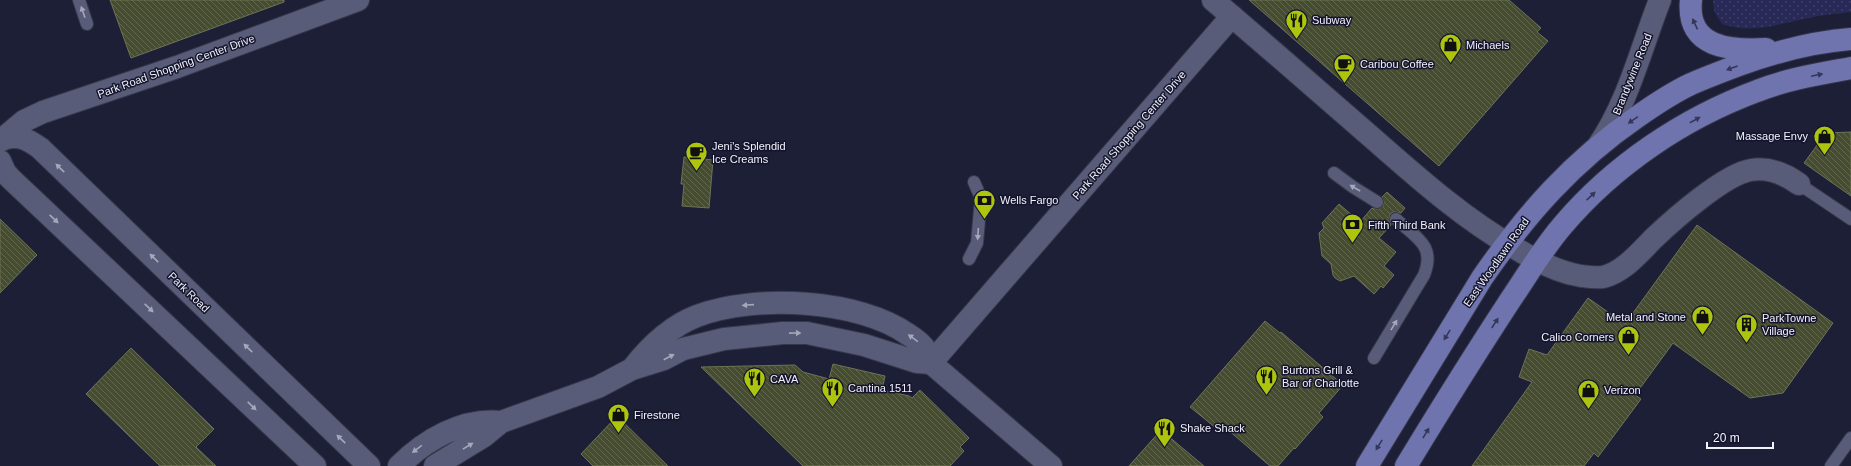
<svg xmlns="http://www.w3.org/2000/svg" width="1851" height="466" font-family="Arial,sans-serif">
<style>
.park{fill:url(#park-dots)}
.building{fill:url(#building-back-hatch);stroke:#6d7455}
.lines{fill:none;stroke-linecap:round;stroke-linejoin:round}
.lane-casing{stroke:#37374a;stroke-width:14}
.street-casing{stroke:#37374a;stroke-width:24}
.secondary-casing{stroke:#37374a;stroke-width:24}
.primary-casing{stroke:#37374a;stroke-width:24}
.lane{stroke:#595c78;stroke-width:12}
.street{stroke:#595c78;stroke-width:22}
.secondary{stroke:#595c78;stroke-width:22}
.primary{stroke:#6f74af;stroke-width:22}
.oneway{fill:#a5a7ba}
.oneway2{fill:#34365a}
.labels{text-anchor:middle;stroke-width:3;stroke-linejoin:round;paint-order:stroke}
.poi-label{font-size:11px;fill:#f1f2fc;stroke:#14152c;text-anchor:start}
.street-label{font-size:11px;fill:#f1f2fc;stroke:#14152c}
</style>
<defs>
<pattern id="park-dots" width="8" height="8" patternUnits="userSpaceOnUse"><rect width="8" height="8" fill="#282957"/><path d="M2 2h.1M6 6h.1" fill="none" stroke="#3d3e68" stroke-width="1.8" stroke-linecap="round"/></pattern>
<pattern id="building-back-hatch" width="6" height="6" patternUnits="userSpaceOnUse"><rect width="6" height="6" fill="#464c2f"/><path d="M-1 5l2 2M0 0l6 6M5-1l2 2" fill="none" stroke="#61664e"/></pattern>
</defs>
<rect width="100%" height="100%" fill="#1d1f37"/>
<path class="park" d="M1713,0h138v12c-16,2 -31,3 -47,7 -31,6 -50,15 -82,5l-8,-13z"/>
<g class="building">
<path d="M110,0h174v2l-153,56z"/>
<path d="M1249,0h260l32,28 -4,4 11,9 -109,125z"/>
<path d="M1851,132v64l-47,-33 22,-30z"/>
<path d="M684,157l29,3 -4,48 -27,-2 2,-22h-3z"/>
<path d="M1387,192l18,16 -4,5 -7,-1 -4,2 -1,7 2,4 -12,13 17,14 -12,14 10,9 -11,13 -2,-2 -7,8 -20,-18 -14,5 -5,-3 -2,-3 -2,-11 -9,-8 -3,-23 5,-5 -2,-5 17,-19 21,18 12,-14 5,1 6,-3 1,-4 -2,-5z"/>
<path d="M0,219l37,36 -37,38z"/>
<path d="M1697,225l136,98 -50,70 -33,5 -77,-55 -38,52 6,4 -43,58 -4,-4 -10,13h-112l60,-84 -13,-5 10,-28 18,6 41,-57 37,26z"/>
<path d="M1265,321l15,12 1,-1 62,53 -24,28 4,4 -28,32 -1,-1 -16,18h-8l-50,-43 -4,5 -26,-21z"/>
<path d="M131,348l83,81 -18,18 20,19h-56l-74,-72z"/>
<path d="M833,364l52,12 -3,14 27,6 3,2 8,-8 49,48 -9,9 4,4 -14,15h-147l-102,-99 94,-2 8,7 26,7z"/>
<path d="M617,416l51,50h-75l-12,-12z"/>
<path d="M1161,430l43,36h-75z"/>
</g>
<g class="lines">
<defs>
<g id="lane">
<path d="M79,0l8,24"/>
<path d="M1334,173l19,14 24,15"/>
<path d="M1799,184l52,35"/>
<path d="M969,259l8,-16 4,-45 -7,-16"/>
<path d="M1374,358l50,-83c12,-30 -8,-37 -28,-56"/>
<path d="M1831,466l20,-28"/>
</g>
<g id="street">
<path d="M1213,0c53,45 104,90 156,135 47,41 92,82 146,113 21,13 42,24 66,28 8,1 15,2 22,1 21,-5 37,-25 51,-39 20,-19 71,-64 97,-68 18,-3 34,4 48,14"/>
<path d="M0,141l24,-20 19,-9 134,-45 181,-67"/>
<path d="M1598,146c30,-43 43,-98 62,-146"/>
<path d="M501,422l97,-35 34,-18 32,-10 19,-10 41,-10 59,-6h24l57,12 53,17 14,1c-3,-14 -11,-21 -22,-28 -50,-36 -154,-41 -212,-19 -26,10 -48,31 -65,53"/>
<path d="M399,466c26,-26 63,-48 102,-44l-17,14 -49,30"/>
<path d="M1051,466l-120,-103 301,-347"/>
</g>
<g id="secondary">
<path d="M1,140c16,-7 26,-1 39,8l329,318"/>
<path d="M0,161l5,11 5,6 305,288"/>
</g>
<g id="primary">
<path d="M1691,0c-5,48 39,51 75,49"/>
<path d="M1367,466l115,-188c44,-64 91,-117 155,-161 17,-12 35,-24 54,-33 16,-7 32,-13 48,-19 36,-13 73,-23 112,-26"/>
<path d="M1406,466c34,-56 69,-112 105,-167 17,-25 32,-51 52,-74 51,-60 121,-107 194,-134 30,-12 62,-17 94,-23"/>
</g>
</defs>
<use href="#lane" class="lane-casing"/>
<use href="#street" class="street-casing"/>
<use href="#secondary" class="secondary-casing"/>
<use href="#primary" class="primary-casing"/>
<use href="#lane" class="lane"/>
<use href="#street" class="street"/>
<use href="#secondary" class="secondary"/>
<use href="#primary" class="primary"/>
</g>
<defs><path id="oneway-solid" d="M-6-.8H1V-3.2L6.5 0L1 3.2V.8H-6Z"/></defs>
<g class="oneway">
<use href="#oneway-solid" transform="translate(83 12) rotate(-109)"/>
<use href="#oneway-solid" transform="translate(60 168) rotate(-136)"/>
<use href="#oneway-solid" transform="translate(1355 188) rotate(-150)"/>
<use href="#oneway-solid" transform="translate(54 219) rotate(43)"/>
<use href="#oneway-solid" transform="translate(978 234) rotate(94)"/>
<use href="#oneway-solid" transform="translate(154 258) rotate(-136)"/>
<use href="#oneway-solid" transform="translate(748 305) rotate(176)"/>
<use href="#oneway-solid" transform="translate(149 308) rotate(43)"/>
<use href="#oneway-solid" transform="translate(1394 325) rotate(-59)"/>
<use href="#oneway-solid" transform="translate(795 333) rotate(-1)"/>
<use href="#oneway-solid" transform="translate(913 338) rotate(-144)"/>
<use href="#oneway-solid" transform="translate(248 348) rotate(-136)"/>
<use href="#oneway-solid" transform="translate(669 357) rotate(-28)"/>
<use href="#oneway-solid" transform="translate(252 406) rotate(44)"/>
<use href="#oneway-solid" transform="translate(341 439) rotate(-136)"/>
<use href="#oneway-solid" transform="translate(468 446) rotate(-31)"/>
<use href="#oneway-solid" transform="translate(417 449) rotate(143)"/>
</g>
<g class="oneway2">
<use href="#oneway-solid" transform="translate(1695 24) rotate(-115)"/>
<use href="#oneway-solid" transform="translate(1732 68) rotate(160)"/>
<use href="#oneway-solid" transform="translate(1817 75) rotate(-12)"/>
<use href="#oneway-solid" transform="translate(1633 120) rotate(145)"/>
<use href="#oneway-solid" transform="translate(1695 120) rotate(-29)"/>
<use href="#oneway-solid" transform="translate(1591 196) rotate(-43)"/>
<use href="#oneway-solid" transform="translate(1495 323) rotate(-57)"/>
<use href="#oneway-solid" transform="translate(1447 335) rotate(122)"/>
<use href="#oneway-solid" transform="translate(1426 433) rotate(-59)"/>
<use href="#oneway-solid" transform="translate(1379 445) rotate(122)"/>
</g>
<defs>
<symbol id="restaurant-pin" viewBox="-11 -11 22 30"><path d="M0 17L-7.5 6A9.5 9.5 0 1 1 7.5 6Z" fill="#adc60d" stroke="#14152c"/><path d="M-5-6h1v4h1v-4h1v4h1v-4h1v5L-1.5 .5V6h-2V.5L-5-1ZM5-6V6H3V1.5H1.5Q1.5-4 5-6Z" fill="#111"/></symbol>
<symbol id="shop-pin" viewBox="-11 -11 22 30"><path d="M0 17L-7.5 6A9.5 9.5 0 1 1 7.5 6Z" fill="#adc60d" stroke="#14152c"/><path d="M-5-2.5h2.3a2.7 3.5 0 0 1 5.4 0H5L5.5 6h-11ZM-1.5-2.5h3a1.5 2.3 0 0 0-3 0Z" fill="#111"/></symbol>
<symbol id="cafe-pin" viewBox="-11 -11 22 30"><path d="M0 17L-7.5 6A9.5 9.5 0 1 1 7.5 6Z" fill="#adc60d" stroke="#14152c"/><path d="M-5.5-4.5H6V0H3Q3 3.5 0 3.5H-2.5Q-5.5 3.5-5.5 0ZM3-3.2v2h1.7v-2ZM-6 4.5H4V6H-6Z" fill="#111"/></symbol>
<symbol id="bank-pin" viewBox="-11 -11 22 30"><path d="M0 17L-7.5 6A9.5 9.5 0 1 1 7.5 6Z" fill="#adc60d" stroke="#14152c"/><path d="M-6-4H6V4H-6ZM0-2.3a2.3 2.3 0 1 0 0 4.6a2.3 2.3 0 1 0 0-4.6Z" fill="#111"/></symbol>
<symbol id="building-pin" viewBox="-11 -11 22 30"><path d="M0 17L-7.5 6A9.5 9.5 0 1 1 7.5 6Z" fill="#adc60d" stroke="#14152c"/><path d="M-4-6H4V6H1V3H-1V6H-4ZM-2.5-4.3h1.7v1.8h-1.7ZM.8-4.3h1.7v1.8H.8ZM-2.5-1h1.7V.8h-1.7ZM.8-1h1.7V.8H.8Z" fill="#111"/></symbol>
</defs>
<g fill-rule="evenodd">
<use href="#restaurant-pin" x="1284" y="8" width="25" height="34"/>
<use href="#shop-pin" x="1438" y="32" width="25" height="34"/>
<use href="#cafe-pin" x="1332" y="52" width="25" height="34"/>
<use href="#shop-pin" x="1812" y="124" width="25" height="34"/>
<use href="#cafe-pin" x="684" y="140" width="25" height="34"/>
<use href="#bank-pin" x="972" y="188" width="25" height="34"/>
<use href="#bank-pin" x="1340" y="212" width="25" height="34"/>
<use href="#shop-pin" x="1690" y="304" width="25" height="34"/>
<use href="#building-pin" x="1734" y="312" width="25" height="34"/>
<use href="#shop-pin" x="1616" y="324" width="25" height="34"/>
<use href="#restaurant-pin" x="1254" y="364" width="25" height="34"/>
<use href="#restaurant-pin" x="742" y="366" width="25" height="34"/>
<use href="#restaurant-pin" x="820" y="376" width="25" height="34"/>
<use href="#shop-pin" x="1576" y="378" width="25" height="34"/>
<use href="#shop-pin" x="606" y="402" width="25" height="34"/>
<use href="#restaurant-pin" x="1152" y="416" width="25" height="34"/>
</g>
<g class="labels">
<g class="poi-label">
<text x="1312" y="24">Subway</text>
<text x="1466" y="49">Michaels</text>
<text x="1360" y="68">Caribou Coffee</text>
<text x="1808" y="140" text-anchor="end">Massage Envy</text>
<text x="712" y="150">Jeni's Splendid<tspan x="712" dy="13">Ice Creams</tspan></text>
<text x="1000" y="204">Wells Fargo</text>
<text x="1368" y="229">Fifth Third Bank</text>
<text x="1686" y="321" text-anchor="end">Metal and Stone</text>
<text x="1762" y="322">ParkTowne<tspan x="1762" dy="13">Village</tspan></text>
<text x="1614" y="341" text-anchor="end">Calico Corners</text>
<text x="1282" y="374">Burtons Grill &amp;<tspan x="1282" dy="13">Bar of Charlotte</tspan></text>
<text x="770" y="383">CAVA</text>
<text x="848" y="392">Cantina 1511</text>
<text x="1604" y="394">Verizon</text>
<text x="634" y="419">Firestone</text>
<text x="1180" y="432">Shake Shack</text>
</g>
<g class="street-label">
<text transform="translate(176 66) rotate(-20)" y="4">Park Road Shopping Center Drive</text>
<text transform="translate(1632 74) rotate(-68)" y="4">Brandywine Road</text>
<text transform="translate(1129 135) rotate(-49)" y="4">Park Road Shopping Center Drive</text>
<text transform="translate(1496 262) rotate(-55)" y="4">East Woodlawn Road</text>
<text transform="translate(189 292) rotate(44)" y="4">Park Road</text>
</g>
</g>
<path d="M1707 442v6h66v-6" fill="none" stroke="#f1f2fc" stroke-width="2"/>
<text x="1713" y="442" font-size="12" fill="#f1f2fc" stroke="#14152c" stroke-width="3" paint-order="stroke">20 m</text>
</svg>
